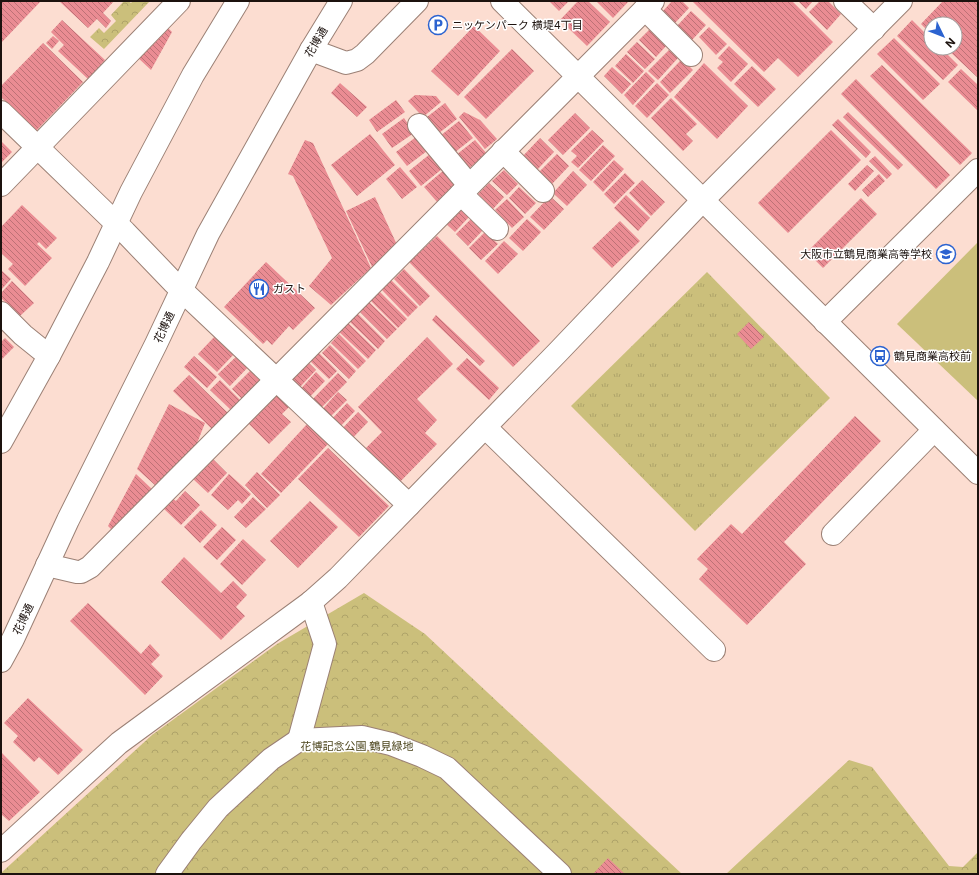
<svg xmlns="http://www.w3.org/2000/svg" width="979" height="875" font-family="Inter,'Noto Sans JP',sans-serif">
<style>
.grass{fill:url(#grass-tufts)}
.park{fill:url(#park-crowns)}
.pitch{fill:#cbbf7b}
.building{fill:url(#building-back-hatch)}
.lines{fill:none;stroke-linecap:round;stroke-linejoin:round}
.minor-casing{stroke:#9b8075;stroke-width:24}
.minor{stroke:#fff;stroke-width:22}
.labels{text-anchor:middle;stroke-width:3;stroke-linejoin:round;paint-order:stroke}
.poi-label{font-size:11px;fill:#1c120e;stroke:#fff;text-anchor:start}
.street-label{font-size:11px;fill:#1c120e;stroke:#fff}
.park-label{font-size:11px;fill:#4d461e;stroke:#fff}
</style>
<defs>
<pattern id="grass-tufts" width="24" height="20" patternUnits="userSpaceOnUse"><rect width="24" height="20" fill="#cbbf7b"/><path d="M3 7l-1-3M5 7V3M7 7l1-3M15 17l-1-3M17 17v-4M19 17l1-3" fill="none" stroke="#aea369"/></pattern>
<pattern id="park-crowns" width="20" height="18" patternUnits="userSpaceOnUse"><rect width="20" height="18" fill="#cbbf7b"/><path d="M2 6a3 3 0 1 1 6 0M12 15a3 3 0 1 1 6 0" fill="none" stroke="#aea369"/></pattern>
<pattern id="building-back-hatch" width="6" height="6" patternUnits="userSpaceOnUse"><rect width="6" height="6" fill="#ea8c93"/><path d="M-1 5l2 2M0 0l6 6M5-1l2 2" fill="none" stroke="#bd7176"/></pattern>
</defs>
<rect width="100%" height="100%" fill="#fcddd1"/>
<path class="grass" d="M707,272l123,126 -135,133 -124,-125z"/>
<g class="park">
<path d="M124,1h4l3,2 2,-2h17l-46,48 -14,-12 9,-9 5,5 12,-12 -5,-6z"/>
<path d="M364,593l61,41 257,240h-681v-1l151,-138 125,-91z"/>
<path d="M849,760l23,7 77,99 14,1 15,-15v22h-252z"/>
</g>
<path class="pitch" d="M978,242v159l-81,-77z"/>
<g class="building">
<path d="M1,1h40l-40,42z"/>
<path d="M59,1h55l-11,12 8,8 -5,7 -9,-9 -9,9z"/>
<path d="M549,1h20l-10,10z"/>
<path d="M578,1h10l22,21 -23,24 -27,-26z"/>
<path d="M596,1h33l-16,17z"/>
<path d="M672,1h10l7,7 -14,15 -12,-12z"/>
<path d="M692,1h100l41,41 -35,35 -20,-19 -14,14z"/>
<path d="M798,1h15l-7,8z"/>
<path d="M820,1h8l13,13 -14,16 -18,-18z"/>
<path d="M943,1h35v77l-32,-30h9v-24h-24v10l-10,-10z"/>
<path d="M691,11l15,14 -14,15 -15,-14z"/>
<path d="M62,20l43,40 -17,19 -30,-28 6,-6 -13,-13z"/>
<path d="M912,20l19,19v9h10l17,17 -15,15 -46,-44z"/>
<path d="M166,26l6,6 -21,38 -15,-14z"/>
<path d="M474,26l26,25 -42,45 -27,-25z"/>
<path d="M709,27l18,17 -11,11 -17,-18z"/>
<path d="M650,29l17,16 -11,12 -17,-17z"/>
<path d="M53,36l6,5 -7,8 -6,-6z"/>
<path d="M894,38l46,46 -17,16 -46,-46z"/>
<path d="M637,42l18,17 -10,10 -18,-17z"/>
<path d="M43,43l40,39 -47,49 -35,-34v-11z"/>
<path d="M729,46l19,18 -17,18 -14,-14 6,-6 -5,-4z"/>
<path d="M512,49l22,22 -48,48 -22,-22z"/>
<path d="M669,50l9,8 -20,22 -10,-9z"/>
<path d="M626,54l18,17 -11,12 -18,-17z"/>
<path d="M682,59l11,11 -23,23 -10,-11z"/>
<path d="M704,63l44,43 -31,33 -43,-42z"/>
<path d="M882,65l90,88 -12,12 -90,-89z"/>
<path d="M752,66l24,23 -18,18 -24,-23z"/>
<path d="M612,67l19,17 -9,10 -18,-18z"/>
<path d="M961,69l17,16v26l-30,-29z"/>
<path d="M646,72l9,9 -22,24 -9,-10z"/>
<path d="M856,79l94,96 -14,14 -95,-95z"/>
<path d="M340,83l27,24 -10,10 -26,-24z"/>
<path d="M657,83l12,12 -22,23 -12,-12z"/>
<path d="M415,95l21,1 5,6 -18,15 -15,-16z"/>
<path d="M671,98l26,26 -11,10 7,7 -10,10 -32,-33z"/>
<path d="M396,100l9,12 -28,20 -8,-12z"/>
<path d="M445,103l12,16 -18,14 -12,-16z"/>
<path d="M464,112l16,8 17,19 -12,10 -26,-32z"/>
<path d="M848,112l55,53 -5,5 -55,-53z"/>
<path d="M575,113l15,15 -27,27 -15,-15z"/>
<path d="M404,118l10,15 -22,15 -10,-14z"/>
<path d="M838,119l33,33 -5,6 -34,-33z"/>
<path d="M459,121l14,17 -19,15 -14,-17z"/>
<path d="M592,130l12,11 -26,27 -7,-6 6,-6 -6,-5z"/>
<path d="M831,130l30,30 -73,73 -30,-30z"/>
<path d="M370,134l25,31 -38,31 -26,-31z"/>
<path d="M416,137l11,14 -20,15 -11,-14z"/>
<path d="M540,138l14,14 -17,18 -14,-14z"/>
<path d="M305,140l8,3 58,125 -40,37 -22,-19 23,-28 -39,-82 -5,-2z"/>
<path d="M475,140l12,14 -19,15 -12,-14z"/>
<path d="M1,141l11,11 -11,11z"/>
<path d="M603,145l12,11 -24,25 -12,-11z"/>
<path d="M430,154l12,15 -21,17 -12,-15z"/>
<path d="M557,154l12,12 -17,18 -13,-12z"/>
<path d="M875,156l17,18 -5,5 -18,-18z"/>
<path d="M614,160l10,9 -21,23 -10,-10z"/>
<path d="M867,165l7,6 -19,20 -7,-7z"/>
<path d="M400,167l17,20 -15,12 -16,-20z"/>
<path d="M444,170l14,16 -20,17 -14,-16z"/>
<path d="M504,170l14,14 -11,11 -15,-14z"/>
<path d="M573,171l14,14 -20,21 -14,-13z"/>
<path d="M625,173l10,10 -21,21 -10,-10z"/>
<path d="M879,174l6,7 -17,16 -6,-7z"/>
<path d="M642,180l23,22 -14,14 -22,-23z"/>
<path d="M489,183l15,14 -11,12 -15,-15z"/>
<path d="M519,187l17,16 -11,11 -16,-16z"/>
<path d="M626,195l24,23 -12,13 -24,-23z"/>
<path d="M550,196l14,13 -20,21 -14,-13z"/>
<path d="M375,197l23,50 -25,22 -27,-58z"/>
<path d="M861,198l16,16 -54,54 -16,-16z"/>
<path d="M507,199l17,18 -12,11 -17,-18z"/>
<path d="M22,205l35,33 -11,11 -7,-7 -2,2 15,14 -27,28 -17,-17 5,-5 -12,-11v-26z"/>
<path d="M458,207l11,10 -14,15 -11,-10z"/>
<path d="M471,219l12,11 -15,16 -12,-12z"/>
<path d="M527,219l14,13 -18,19 -14,-13z"/>
<path d="M620,221l20,20 -28,27 -20,-20z"/>
<path d="M485,232l13,12 -17,16 -12,-12z"/>
<path d="M437,236l103,105 -27,26 -104,-105z"/>
<path d="M504,241l14,13 -20,20 -13,-13z"/>
<path d="M266,262l49,46 -22,22 -4,-4 -17,19 -5,-5 -4,4 -39,-37z"/>
<path d="M404,269l26,27 -10,10 -26,-27z"/>
<path d="M1,270l10,9 -10,11z"/>
<path d="M391,280l27,27 -10,10 -26,-27z"/>
<path d="M12,281l22,22 -14,13 -19,-18v-5z"/>
<path d="M379,291l28,28 -9,9 -28,-28z"/>
<path d="M367,300l30,29 -10,10 -29,-29z"/>
<path d="M357,313l28,28 -7,8 -29,-28z"/>
<path d="M436,315l49,46 -5,5 -48,-46z"/>
<path d="M344,319l32,31 -8,9 -33,-31z"/>
<path d="M749,322l15,15 -13,12 -14,-15z"/>
<path d="M217,334l19,18 -19,20 -19,-18z"/>
<path d="M339,334l27,27 -8,8 -27,-26z"/>
<path d="M427,337l26,27 -36,35 20,21 -12,13 12,11 -42,43 -34,-34 21,-21 -24,-25z"/>
<path d="M5,338l9,9 -13,13v-18z"/>
<path d="M330,345l26,26 -7,8 -27,-26z"/>
<path d="M316,350l21,21 -8,8 -21,-20z"/>
<path d="M240,353l11,11 -21,22 -12,-12z"/>
<path d="M194,356l23,21 -10,11 -23,-21z"/>
<path d="M467,358l32,30 -10,12 -33,-31z"/>
<path d="M305,359l11,11 -16,17 -11,-10z"/>
<path d="M253,368l7,7 2,7 -19,18 -11,-11z"/>
<path d="M316,372l9,9 -19,20 -9,-8z"/>
<path d="M338,373l9,9 -31,31 -8,-9z"/>
<path d="M189,375l41,40 -16,16 -41,-40z"/>
<path d="M220,380l21,21 -9,10 -22,-21z"/>
<path d="M278,391l14,13 -10,10 9,8 -22,22 -22,-22z"/>
<path d="M338,392l9,8 -20,20 -8,-7z"/>
<path d="M347,403l8,8 -19,20 -8,-8z"/>
<path d="M169,404l36,19 -15,38 -34,25 -19,-17z"/>
<path d="M358,412l10,10 -20,21 -10,-10z"/>
<path d="M855,416l26,25 -97,101 22,22 -59,61 -48,-46 9,-10 -11,-10 34,-35 11,10z"/>
<path d="M308,423l21,20 -48,50 -20,-19z"/>
<path d="M328,448l61,58 -30,31 -61,-58z"/>
<path d="M210,456l17,17 -19,20 -15,-14 12,-12 -3,-2z"/>
<path d="M257,472l23,23 -13,13 -22,-23z"/>
<path d="M136,474l18,17 -40,41 -6,-6z"/>
<path d="M229,474l22,20 -9,10 -4,-4 -10,10 -17,-15z"/>
<path d="M185,491l15,14 -19,20 -18,-17 9,-10 4,3z"/>
<path d="M253,497l13,12 -20,19 -12,-11z"/>
<path d="M310,501l28,26 -40,41 -28,-27z"/>
<path d="M201,510l16,15 -17,18 -16,-16z"/>
<path d="M222,527l14,13 -19,20 -14,-13z"/>
<path d="M243,539l23,21 -24,25 -22,-21z"/>
<path d="M184,557l37,36 12,-12 14,14 -11,12 9,9 -24,24 -60,-58z"/>
<path d="M88,603l53,51 9,-10 10,11 -9,9 12,12 -18,19 -75,-74z"/>
<path d="M28,698l55,52 -25,25 -19,-18 -5,5 -21,-20 5,-6 -14,-13z"/>
<path d="M1,752l39,40 -31,29 -8,-7z"/>
<path d="M608,858l17,16h-32z"/>
</g>
<g class="lines">
<defs>
<g id="minor">
<path d="M502,1l476,472"/>
<path d="M845,1l29,28"/>
<path d="M645,9l46,46"/>
<path d="M311,50l35,13 11,-3 8,-6 52,-53"/>
<path d="M1,112l124,120 48,50 236,223"/>
<path d="M419,125l50,60"/>
<path d="M503,151l40,40"/>
<path d="M1,185l178,-184"/>
<path d="M461,194l36,35"/>
<path d="M1,313l22,22 26,21"/>
<path d="M825,322l153,-152"/>
<path d="M485,427l229,223"/>
<path d="M1,442l48,-86 49,-94 33,-70 62,-117 45,-74"/>
<path d="M833,534l101,-104"/>
<path d="M47,565l30,7h4l9,-5 563,-566"/>
<path d="M1,661l12,-22 55,-119 88,-176 52,-110 103,-184 30,-49"/>
<path d="M299,740l26,-96 -14,-42"/>
<path d="M1,851l118,-108 192,-141 27,-24 220,-226 145,-152 198,-199"/>
<path d="M167,874l24,-33 27,-33 53,-49 28,-19 63,-3 29,7 31,12 25,12 113,106"/>
</g>
</defs>
<use href="#minor" class="minor-casing"/>
<use href="#minor" class="minor"/>
</g>
<defs>
<symbol id="parking-ring" viewBox="-11 -11 22 22"><circle r="9.5" fill="#fff" stroke="#2c63d0" stroke-width="1.5"/><path d="M-3.5-5.5H1a3.5 3.5 0 0 1 0 7H-1V5.5H-3.5ZM-1-3.4V-.6H.8a1.4 1.4 0 0 0 0-2.8Z" fill="#2c63d0"/></symbol>
<symbol id="school-ring" viewBox="-11 -11 22 22"><circle r="9.5" fill="#fff" stroke="#2c63d0" stroke-width="1.5"/><path d="M0-5L7-2L0 1L-7-2ZM-4 1L0 2.5L4 1V4Q0 6-4 4Z" fill="#2c63d0"/></symbol>
<symbol id="restaurant-ring" viewBox="-11 -11 22 22"><circle r="9.5" fill="#fff" stroke="#2c63d0" stroke-width="1.5"/><path d="M-5-6h1v4h1v-4h1v4h1v-4h1v5L-1.5 .5V6h-2V.5L-5-1ZM5-6V6H3V1.5H1.5Q1.5-4 5-6Z" fill="#2c63d0"/></symbol>
<symbol id="bus-ring" viewBox="-11 -11 22 22"><circle r="9.5" fill="#fff" stroke="#2c63d0" stroke-width="1.5"/><path d="M-5-6H5V4H4V6H2V4H-2V6H-4V4H-5ZM-3.5-4V0h7V-4ZM-3.5 1.2v1.5H-2V1.2ZM2 1.2v1.5H3.5V1.2Z" fill="#2c63d0"/></symbol>
</defs>
<g fill-rule="evenodd">
<use href="#parking-ring" x="427" y="14" width="22" height="22"/>
<use href="#school-ring" x="935" y="243" width="22" height="22"/>
<use href="#restaurant-ring" x="248" y="278" width="22" height="22"/>
<use href="#bus-ring" x="869" y="345" width="22" height="22"/>
</g>
<g class="labels">
<g class="poi-label">
<text x="452" y="29">ニッケンパーク 横堤4丁目</text>
<text x="932" y="258" text-anchor="end">大阪市立鶴見商業高等学校</text>
<text x="273" y="293">ガスト</text>
<text x="894" y="360">鶴見商業高校前</text>
</g>
<g class="street-label">
<text transform="translate(316 42) rotate(-59)" y="4">花博通</text>
<text transform="translate(164 327) rotate(-65)" y="4">花博通</text>
<text transform="translate(23 619) rotate(-65)" y="4">花博通</text>
</g>
<g class="park-label">
<text x="357" y="750">花博記念公園 鶴見緑地</text>
</g>
</g>
<rect width="979" height="875" fill="none" stroke="#1c120e" stroke-width="4"/>
<g transform="translate(943 36) rotate(133)"><circle r="19" fill="#ffffff" stroke="#a4a09f"/>
<path d="M0-3L7 15L0 10L-7 15Z" fill="#2c63d0"/>
<text y="-6" font-size="11" font-weight="bold" text-anchor="middle" fill="#1c120e">N</text>
</g>
</svg>
